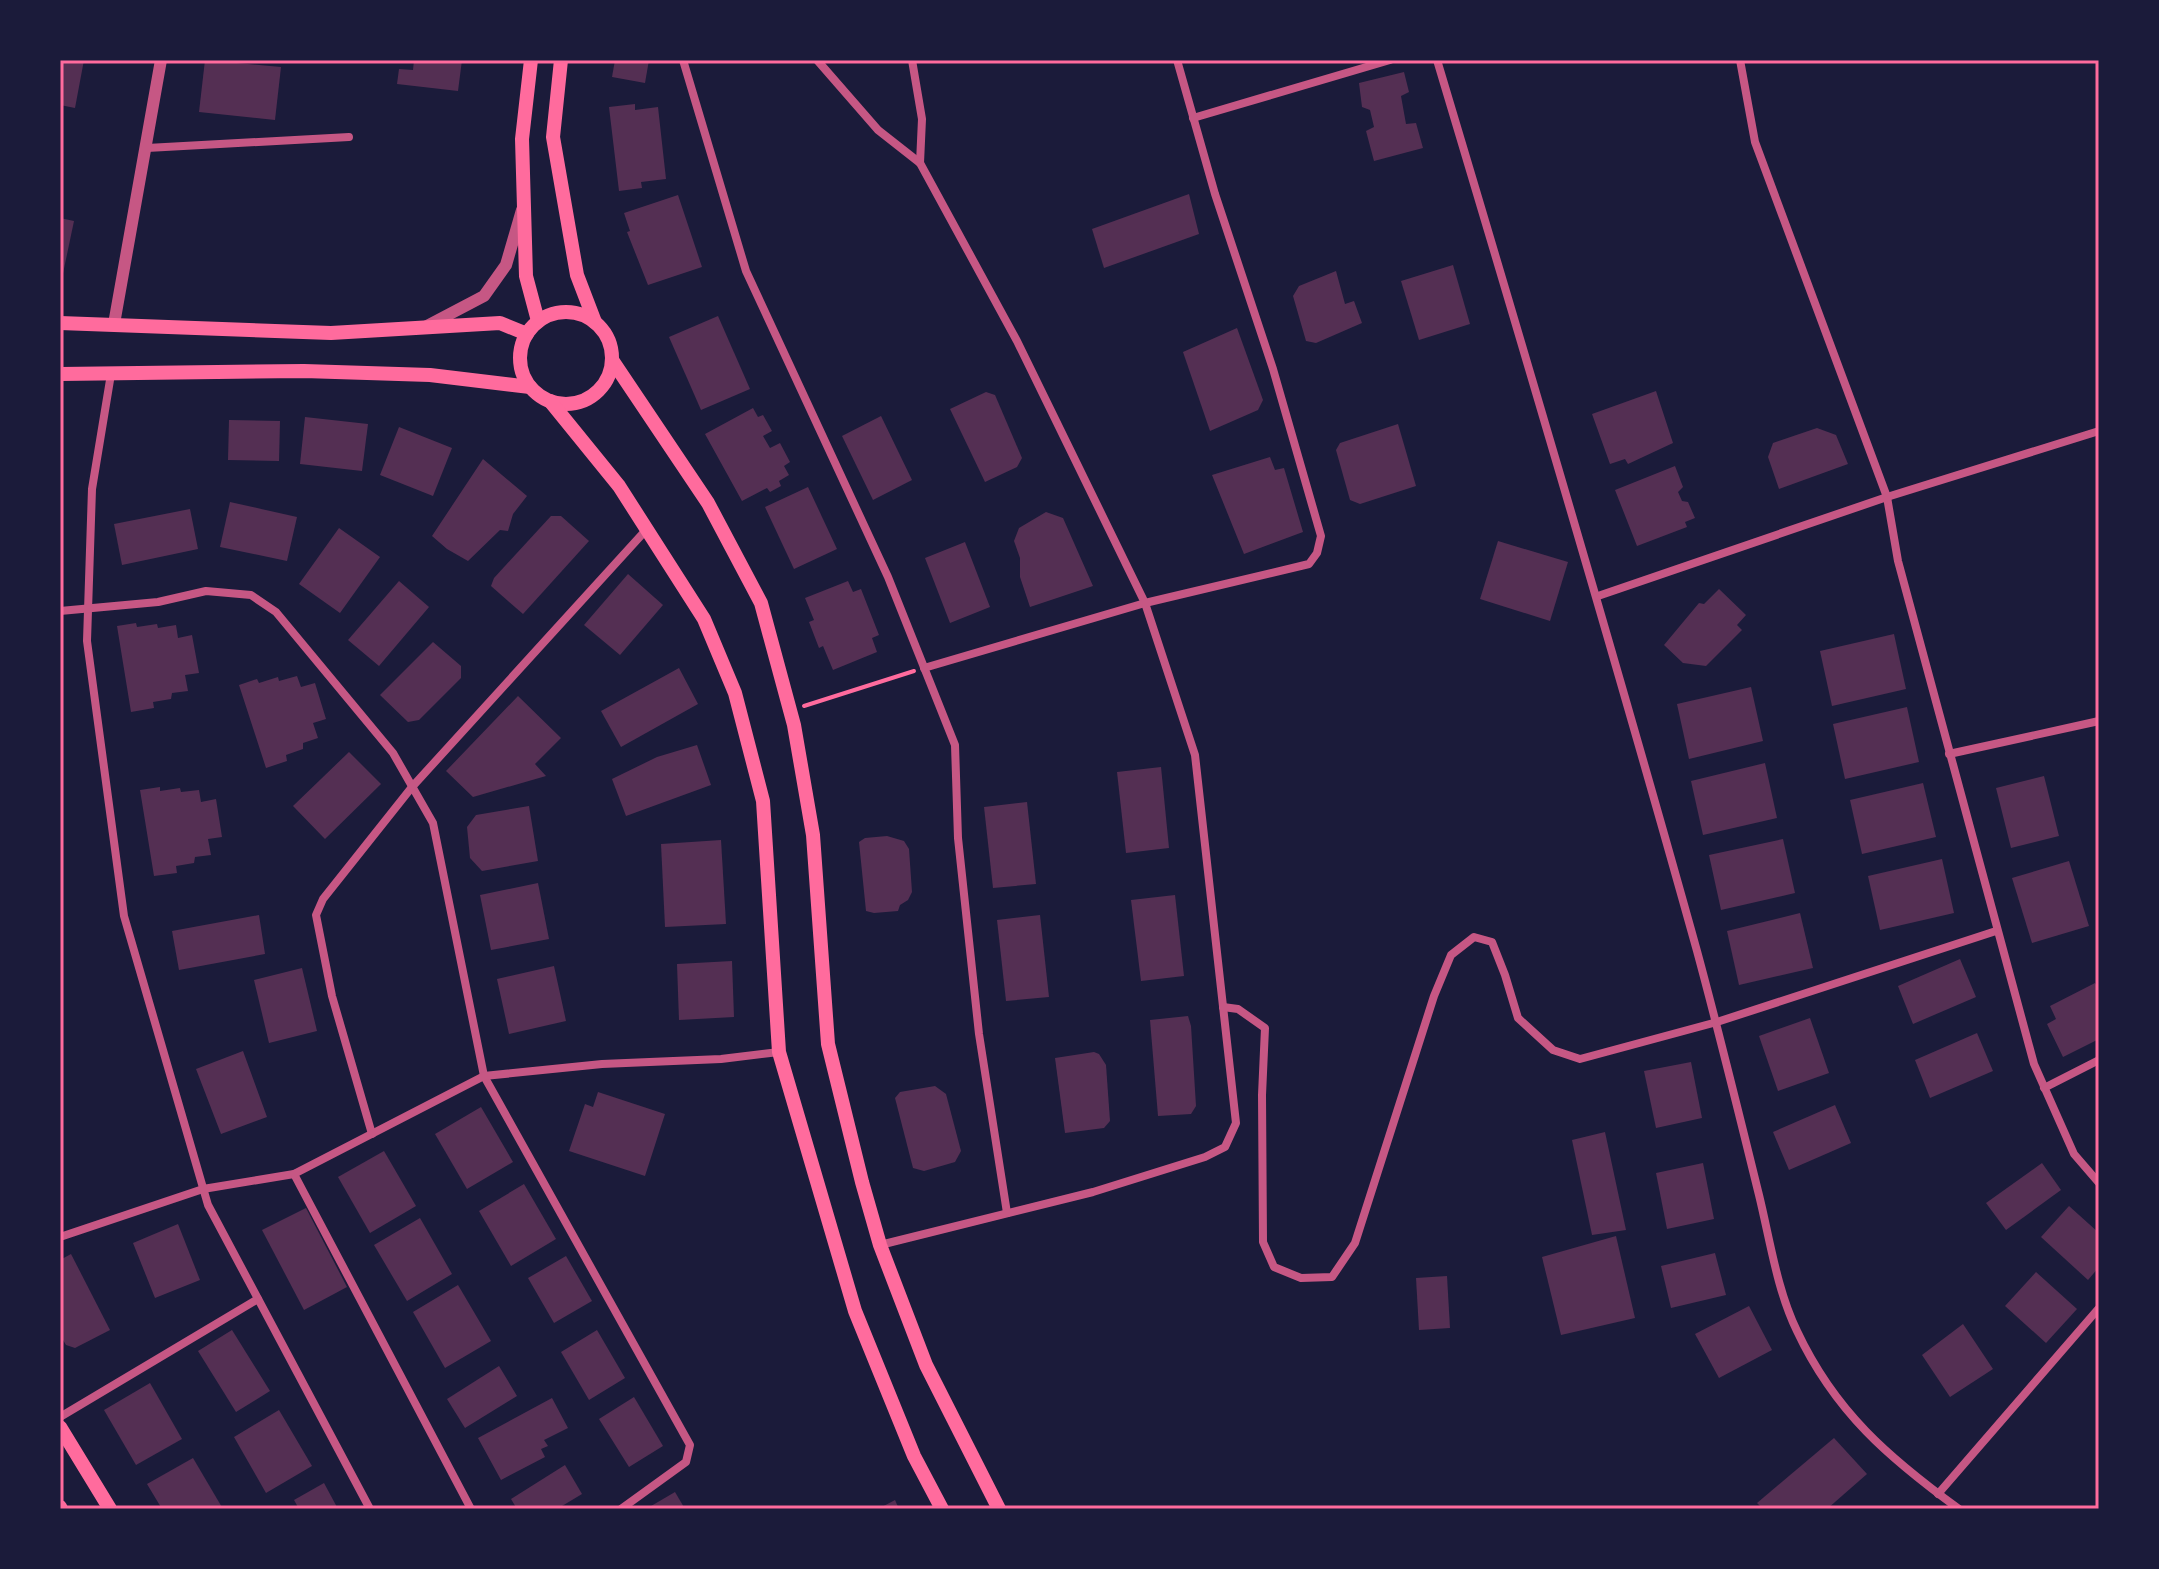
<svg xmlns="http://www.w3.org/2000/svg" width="2159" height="1569" font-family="'Open Sans',sans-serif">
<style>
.building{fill:#542f53}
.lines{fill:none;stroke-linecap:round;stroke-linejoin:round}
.path{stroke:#ff6b9d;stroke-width:4}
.minor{stroke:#c65784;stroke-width:8}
.tertiary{stroke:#c65784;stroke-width:12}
.secondary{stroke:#ff6b9d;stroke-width:14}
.neatline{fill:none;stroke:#ff6b9d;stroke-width:3}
</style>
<rect width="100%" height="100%" fill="#1b1b3a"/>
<g class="building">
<path d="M60,60h24l-9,48 -15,-3z"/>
<path d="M205,60l76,7 -6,53 -76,-8z"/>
<path d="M414,60h48l-4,31 -61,-7 2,-15 14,1z"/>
<path d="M615,60h34l-4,23 -33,-6z"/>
<path d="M1404,72l5,20 -8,4 5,28 10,-1 7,25 -49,13 -8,-30 8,-4 -4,-17 -8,-3 -3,-24z"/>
<path d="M635,104v6l23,-3 8,72 -25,3 1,6 -23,3 -10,-84z"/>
<path d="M1189,194l10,40 -95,34 -12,-39z"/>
<path d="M678,195l24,72 -54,18 -21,-53 3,-1 -6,-18z"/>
<path d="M60,218l14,3 -13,62h-1z"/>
<path d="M1453,265l17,59 -51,16 -18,-59z"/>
<path d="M1336,271l9,33 9,-3 8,22 -46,20 -10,-2 -13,-45 6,-10z"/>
<path d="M718,316l32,73 -49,21 -32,-73z"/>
<path d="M1237,328l26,72 -5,10 -48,21 -27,-79z"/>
<path d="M1656,391l17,52 -45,21 -3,-5 -15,5 -18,-50z"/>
<path d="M986,392l9,3 27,63 -5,9 -32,15 -35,-73z"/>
<path d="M753,408l5,9 5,-2 9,16 -9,5 7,12 10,-5 10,19 -6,4 5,9 -10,6 2,5 -11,6 -3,-4 -25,13 -37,-67z"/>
<path d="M881,416l31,64 -39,20 -31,-64z"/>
<path d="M305,417l63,7 -6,47 -62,-7z"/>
<path d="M229,420l51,1 -1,40 -51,-1z"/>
<path d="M1398,424l18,62 -56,18 -10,-4 -14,-50 4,-7z"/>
<path d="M399,427l53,21 -19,48 -53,-21z"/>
<path d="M1817,428l19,7 12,29 -69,25 -11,-32 5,-14z"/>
<path d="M1270,457l5,13 9,-2 19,64 -59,22 -32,-79z"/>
<path d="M483,459l44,37 -14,18 -5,17 -8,-1 -32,31 -21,-12 -15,-13z"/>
<path d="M1675,466l8,21 -5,5 4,9 6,1 7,16 -10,4 2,5 -50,19 -22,-56z"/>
<path d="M808,487l29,62 -43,20 -29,-62z"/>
<path d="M230,502l67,15 -10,44 -67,-14z"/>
<path d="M190,509l8,40 -76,16 -8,-41z"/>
<path d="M1046,512l17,6 30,68 -63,21 -10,-30v-19l-6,-17 5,-13z"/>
<path d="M551,516h10l28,25 -66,73 -32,-28 3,-8z"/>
<path d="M339,528l41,29 -40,56 -41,-29z"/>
<path d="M1498,541l70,21 -18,59 -70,-22z"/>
<path d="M965,542l25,65 -40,16 -25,-65z"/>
<path d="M628,574l35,31 -43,50 -36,-30z"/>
<path d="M399,581l30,26 -50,59 -31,-26z"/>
<path d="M848,581l5,11 8,-3 18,46 -7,3 5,14 -44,18 -10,-24 -4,2 -10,-26 5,-2 -9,-22z"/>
<path d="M1719,589l27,26 -9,10 5,5 -36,36 -23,-3 -19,-18 35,-42 5,1z"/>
<path d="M136,623l1,4 20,-3 1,4 18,-3 2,13 14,-3 7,38 -14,2 3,16 -16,2 -1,6 -18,3 1,6 -23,4 -14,-86z"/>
<path d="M1894,634l12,55 -74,17 -12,-55z"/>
<path d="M433,642l28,24v12l-42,42 -11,2 -28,-27z"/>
<path d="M679,668l19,36 -77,43 -20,-36z"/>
<path d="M297,676l4,11 14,-4 11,36 -13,4 5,15 -15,5v6l-17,6 1,6 -21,7 -27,-83 18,-6 2,4 19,-6 1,4z"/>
<path d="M1751,687l12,54 -74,18 -12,-55z"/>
<path d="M518,696l43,42 -26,26 11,12 -73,21 -27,-26z"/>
<path d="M1907,707l12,55 -74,17 -12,-55z"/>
<path d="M697,745l14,40 -85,31 -14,-37 45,-22z"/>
<path d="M349,752l32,32 -56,55 -32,-33z"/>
<path d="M1765,763l12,55 -74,17 -12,-54z"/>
<path d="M1161,767l8,81 -43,5 -9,-81z"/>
<path d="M2044,776l15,60 -48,12 -15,-60z"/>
<path d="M1923,783l13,54 -74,17 -12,-54z"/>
<path d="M160,787v4l20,-3 1,4 18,-2 2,12 15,-3 6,38 -14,2 3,16 -16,2 -1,6 -18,3 1,7 -23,3 -14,-86z"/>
<path d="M1027,802l9,82 -43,4 -9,-81z"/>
<path d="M529,806l9,55 -56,10 -12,-13 -3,-31 9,-12z"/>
<path d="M887,836l17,5 5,8 3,43 -4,8 -8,5 -2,6 -24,2 -8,-2 -7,-69 6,-4z"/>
<path d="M1783,839l12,54 -74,17 -12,-55z"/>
<path d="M721,840l5,84 -61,3 -4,-83z"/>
<path d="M1942,859l12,54 -74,17 -12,-54z"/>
<path d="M2069,861l20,65 -57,17 -20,-65z"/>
<path d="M538,883l11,56 -58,11 -11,-55z"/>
<path d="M1175,895l9,81 -43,5 -10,-81z"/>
<path d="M1800,913l13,55 -74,17 -12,-54z"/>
<path d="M259,915l6,39 -86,16 -7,-39z"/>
<path d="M1040,915l9,82 -43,4 -9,-81z"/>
<path d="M1960,959l16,38 -63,27 -15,-38z"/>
<path d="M732,961l2,56 -55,3 -2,-56z"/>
<path d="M554,966l12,55 -57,13 -12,-55z"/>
<path d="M302,968l15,63 -48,12 -15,-63z"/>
<path d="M2095,983l4,7v49l-36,18 -16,-33 9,-5 -6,-13z"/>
<path d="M1188,1016l3,10 5,80 -5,8 -33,2 -8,-96z"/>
<path d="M1810,1018l19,55 -51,18 -19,-55z"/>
<path d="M1977,1033l16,38 -63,27 -15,-38z"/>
<path d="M243,1051l24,66 -46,17 -25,-65z"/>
<path d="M1094,1052l5,2 7,11 4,56 -6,7 -39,5 -10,-75z"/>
<path d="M1691,1062l11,56 -46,10 -12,-57z"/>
<path d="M935,1086l11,8 15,57 -6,11 -31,9 -11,-3 -18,-70 5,-6z"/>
<path d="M598,1092l67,22 -20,62 -76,-25 16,-47 8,3z"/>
<path d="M1835,1105l16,38 -62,27 -16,-38z"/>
<path d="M481,1107l32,55 -46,27 -32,-55z"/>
<path d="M1605,1132l21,98 -34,5 -20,-95z"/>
<path d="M384,1151l32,55 -46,27 -32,-56z"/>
<path d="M1703,1163l11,56 -47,10 -11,-56z"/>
<path d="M2042,1163l19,27 -55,40 -20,-27z"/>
<path d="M524,1184l32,55 -45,27 -32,-55z"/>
<path d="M2069,1206l30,27v34l-11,13 -47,-43z"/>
<path d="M306,1208l41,79 -43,23 -42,-80z"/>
<path d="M420,1218l32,56 -45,27 -33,-56z"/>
<path d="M178,1224l22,56 -45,18 -22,-55z"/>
<path d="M1616,1236l19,82 -74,17 -19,-78z"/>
<path d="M1715,1253l11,42 -55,13 -10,-42z"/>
<path d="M71,1254l39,76 -35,18 -9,-3 -6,-10v-75z"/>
<path d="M566,1256l26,45 -38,22 -26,-45z"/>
<path d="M2036,1272l41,37 -31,34 -41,-37z"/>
<path d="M1447,1276l3,52 -31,2 -3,-52z"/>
<path d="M458,1285l33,56 -46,27 -32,-56z"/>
<path d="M1749,1306l23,44 -53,28 -24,-44z"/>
<path d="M1963,1324l30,45 -43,28 -28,-42z"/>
<path d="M232,1330l38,61 -34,21 -38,-61z"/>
<path d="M597,1330l28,48 -36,22 -28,-48z"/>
<path d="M499,1366l18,30 -52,32 -18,-29z"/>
<path d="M150,1383l32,56 -46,26 -32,-55z"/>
<path d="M634,1397l29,49 -34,21 -30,-48z"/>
<path d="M552,1398l16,30 -24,12 4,6 -7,3 4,8 -44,23 -23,-42z"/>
<path d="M279,1410l33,56 -46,27 -32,-56z"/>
<path d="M1834,1438l33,36 -40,35h-64l-6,-6z"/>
<path d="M193,1458l30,51h-61l-15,-25z"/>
<path d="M565,1465l17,29 -25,15h-40l-6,-10z"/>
<path d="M324,1483l14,26h-39l-5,-9z"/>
<path d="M675,1492l10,17h-39z"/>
<path d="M895,1500l4,9h-21z"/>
</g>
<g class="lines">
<path class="path" d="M804,706l110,-35"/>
<g class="minor">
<path d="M683,60l63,211 142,306 67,168 3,93 21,196 28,179"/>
<path d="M817,60l61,70 42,33 97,178 128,262 50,152 41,368 -11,24 -20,10 -112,35 -213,53"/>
<path d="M912,60l10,59 -2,44"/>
<path d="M1437,60c89,297 177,593 260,891 22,81 42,163 62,244 11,45 18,95 38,136 38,81 92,127 162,178"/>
<path d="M1740,60l15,82 132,355 11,64 136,503 40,90 25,29"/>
<path d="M1193,118l197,-58"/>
<path d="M147,148l202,-11"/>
<path d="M111,374l-19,115 -5,152 37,275 84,289 162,304"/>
<path d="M1598,596l289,-99 212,-66"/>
<path d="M60,611l98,-9 48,-11 45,4 25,17 117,141 40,70 51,253 206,369 -4,17 -65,47"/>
<path d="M924,668l221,-65 164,-39 8,-11 4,-17 -48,-167 -58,-175 -38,-134"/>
<path d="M1949,754l150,-33"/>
<path d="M1223,1007l15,2 27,19 -3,67 1,147 11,25 27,11 31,-1 23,-34 79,-247 17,-41 23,-18 18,5 13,33 13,43 35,32 27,9 137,-37 279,-91"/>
<path d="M2044,1088l55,-28"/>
<path d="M372,1134l-40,-138 -16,-81 7,-16 89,-112 234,-257"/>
<path d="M294,1174l177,335"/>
<path d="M60,1237l143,-48 91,-15 190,-98 118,-12 119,-5 58,-7"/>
<path d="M60,1417l198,-118"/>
<path d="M1938,1494l161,-186"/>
</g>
<g class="tertiary">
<path d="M114,324l47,-264"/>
<path d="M425,327l59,-31 22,-31 16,-55"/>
</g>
<g class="secondary">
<path d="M531,60l-9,79 4,137 12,45"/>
<path d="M561,60l-8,77 24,138 18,47"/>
<circle cx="566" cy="358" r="46"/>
<path d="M60,323l271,10 169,-10 27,11"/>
<path d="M612,360l96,143 53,100 33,122 19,110 15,209 34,138 18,63 46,120 73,144"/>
<path d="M60,374l244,-3 126,4 100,12"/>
<path d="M550,401l69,85 85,133 31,74 28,108 16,251 76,259 59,145 28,53"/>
<path d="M60,1427l50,82"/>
<path d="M60,1507l1,2"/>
</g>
</g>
<rect width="2159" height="1569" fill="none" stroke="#1b1b3a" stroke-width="124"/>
<rect x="62" y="62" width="2035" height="1445" class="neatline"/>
</svg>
